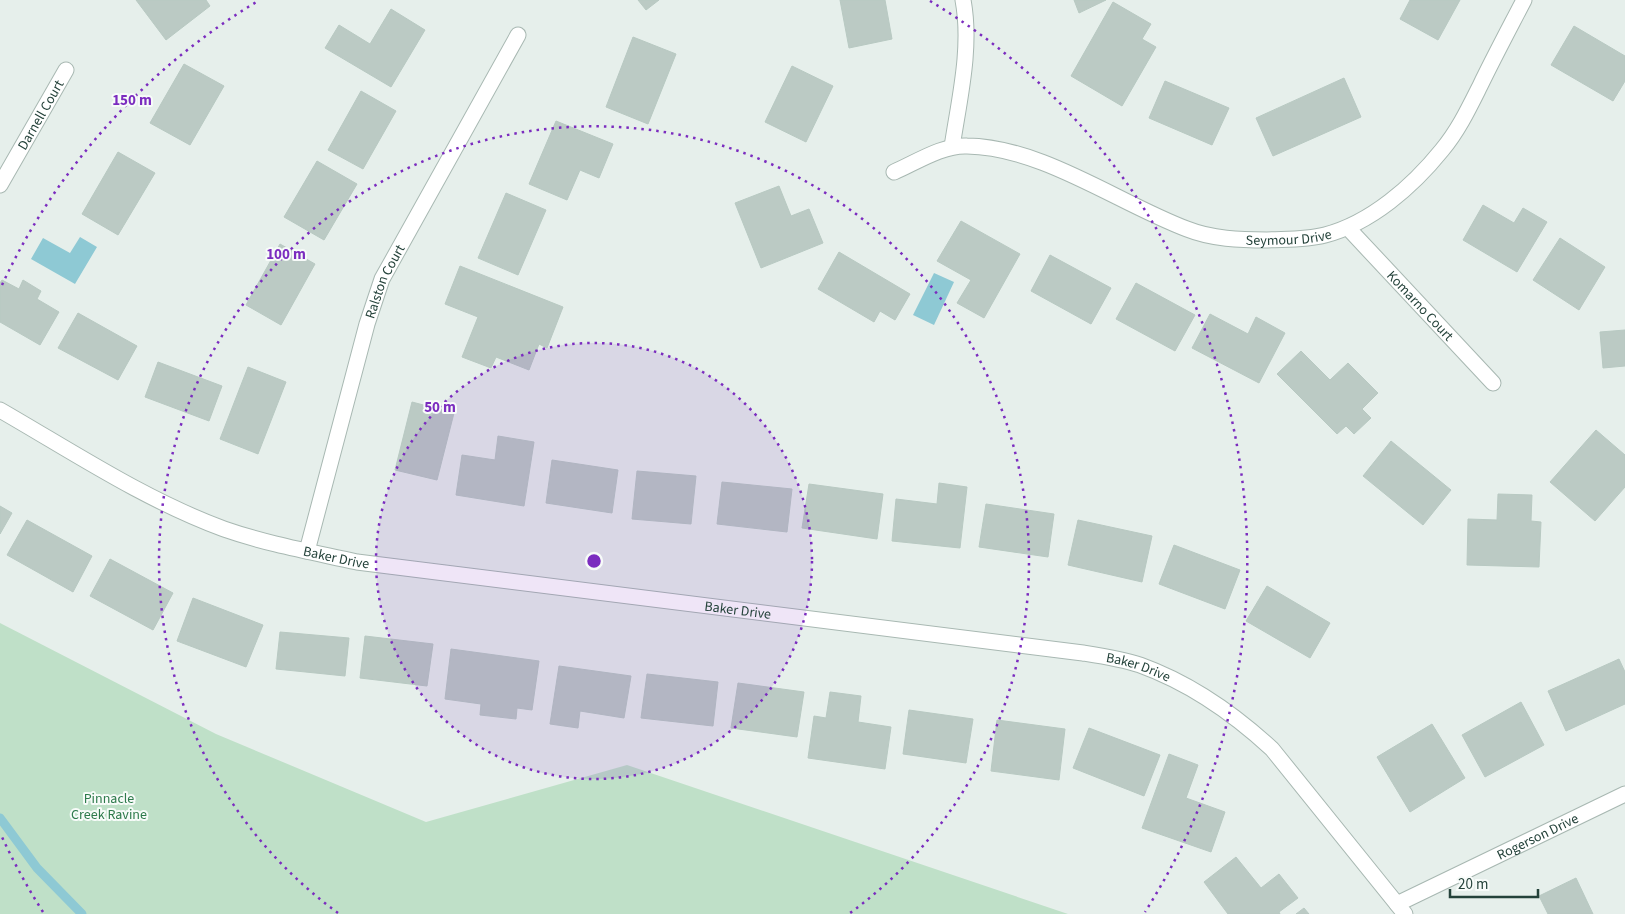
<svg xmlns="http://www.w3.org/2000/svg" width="1625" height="914" font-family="'Source Sans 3',sans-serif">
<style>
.green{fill:#bfe0c8}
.water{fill:#8ec9d4}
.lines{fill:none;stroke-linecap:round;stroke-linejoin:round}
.stream{stroke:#8ec9d4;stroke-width:9}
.building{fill:#bbcac4;stroke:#b8c9c2}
.minor-casing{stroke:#a8b8b2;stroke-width:17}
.minor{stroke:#fff;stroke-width:15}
.ring{fill:none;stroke:#7b2cbf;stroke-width:2.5;stroke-dasharray:2.5 5}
.labels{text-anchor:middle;stroke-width:4;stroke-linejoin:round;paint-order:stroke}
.street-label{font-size:14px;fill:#24423a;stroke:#f7fbf9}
.park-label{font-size:14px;fill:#2d7a4b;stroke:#f7fbf9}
.centre{fill:#7b2cbf;stroke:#f7fbf9;stroke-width:2.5}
.ring-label{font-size:15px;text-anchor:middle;font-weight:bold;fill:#7b2cbf;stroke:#f7fbf9;stroke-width:4;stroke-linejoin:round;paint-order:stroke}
</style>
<rect width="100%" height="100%" fill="#e6efeb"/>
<path class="green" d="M0,623l216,111 210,88 201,-57 441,149h-1068z"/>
<g class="water">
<path d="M80,237l17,10 -22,37 -44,-25 12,-21 27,15z"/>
<path d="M934,273l20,9 -20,43 -21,-10z"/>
</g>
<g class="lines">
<path class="stream" d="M0,818l37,50 45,46"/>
</g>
<g class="building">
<path d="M136,0h70l4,6 -44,34z"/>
<path d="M638,0h21l-13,10z"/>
<path d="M840,0h45l7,39 -43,9z"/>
<path d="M1074,0h32l-27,13z"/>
<path d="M1410,0h50l-22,40 -38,-21z"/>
<path d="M1113,2l38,22 -9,15 14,8 -34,59 -51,-30z"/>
<path d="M391,9l34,21 -34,57 -66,-39 14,-23 31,19z"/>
<path d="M1574,26l51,30v25l-12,20 -62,-36z"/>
<path d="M633,37l43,17 -28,70 -42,-17z"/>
<path d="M184,64l40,22 -34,59 -40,-22z"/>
<path d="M792,66l41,20 -27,56 -41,-20z"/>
<path d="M1344,78l17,39 -88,39 -17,-38z"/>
<path d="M1165,81l64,27 -17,37 -63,-27z"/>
<path d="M361,91l35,20 -33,58 -35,-19z"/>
<path d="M556,121l57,23 -14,34 -19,-8 -13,30 -38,-16z"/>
<path d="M118,152l37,21 -37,62 -36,-21z"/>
<path d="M317,161l40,23 -33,56 -40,-23z"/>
<path d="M779,186l12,30 18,-7 14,34 -62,25 -26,-65z"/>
<path d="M506,193l40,17 -28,65 -40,-17z"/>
<path d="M1483,205l31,18 9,-15 24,14 -30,50 -54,-32z"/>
<path d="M961,221l59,33 -36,64 -27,-15 14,-23 -34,-19z"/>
<path d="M1560,238l45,29 -26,43 -46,-30z"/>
<path d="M280,244l35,20 -34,61 -35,-20z"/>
<path d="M839,252l71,42 -15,26 -15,-9 -6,11 -56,-33z"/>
<path d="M1050,255l61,33 -20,36 -60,-33z"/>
<path d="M460,266l103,41 -16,41 -8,-4 -10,26 -33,-13 -5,11 -29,-11 16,-40 -33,-13z"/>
<path d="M2,280l17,9 4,-9 18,11 -4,8 22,13 -19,33 -40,-23v-39z"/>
<path d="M1136,283l59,32 -20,36 -59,-32z"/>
<path d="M78,313l59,33 -19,34 -60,-32z"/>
<path d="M1210,314l38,20 8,-17 29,16 -26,50 -67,-35z"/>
<path d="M1625,330v36l-22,2 -3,-36z"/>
<path d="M1301,351l29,29 18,-17 30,30 -16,16 9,9 -17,16 -8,-8 -9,8 -60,-60z"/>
<path d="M158,362l64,24 -13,35 -64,-24z"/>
<path d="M248,367l38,15 -28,72 -38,-15z"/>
<path d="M412,402l42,11 -17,67 -42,-10z"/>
<path d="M1596,430l29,25v32l-30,34 -45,-39z"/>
<path d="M498,436l36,6 -10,64 -68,-11 6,-40 33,5z"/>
<path d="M1391,441l60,49 -28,35 -60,-49z"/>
<path d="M552,460l66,10 -6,43 -66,-10z"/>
<path d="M637,471l59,5 -5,48 -59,-5z"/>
<path d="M722,482l70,7 -5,43 -70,-8z"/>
<path d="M939,483l28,4 -7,61 -68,-7 4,-42 41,5z"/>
<path d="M809,484l74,10 -6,45 -75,-11z"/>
<path d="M1498,494l34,1 -1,26 10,1 -2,45 -72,-2 1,-46 29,1z"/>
<path d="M986,504l68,10 -6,43 -69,-10z"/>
<path d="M0,506l12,7 -12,21z"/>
<path d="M27,520l65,36 -19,36 -66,-37z"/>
<path d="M1078,520l74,16 -10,46 -74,-17z"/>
<path d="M1174,545l66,25 -15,39 -66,-25z"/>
<path d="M110,559l63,34 -20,37 -63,-34z"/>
<path d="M1267,586l63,37 -20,35 -64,-37z"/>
<path d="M193,598l70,27 -17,42 -69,-26z"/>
<path d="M280,632l69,6 -4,38 -69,-7z"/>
<path d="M365,636l68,8 -6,42 -67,-8z"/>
<path d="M451,649l88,12 -7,49 -15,-2 -1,11 -36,-4 1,-11 -36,-5z"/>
<path d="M1619,659l6,13v32l-59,27 -18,-40z"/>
<path d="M559,666l72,10 -7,42 -44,-7 -2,17 -28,-4z"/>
<path d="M647,674l71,8 -5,44 -72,-8z"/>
<path d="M738,683l66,9 -7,45 -66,-9z"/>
<path d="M830,692l31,4 -3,26 33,5 -6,42 -77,-11 6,-42 12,2z"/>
<path d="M1521,702l23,43 -59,32 -23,-42z"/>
<path d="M909,710l64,9 -7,44 -63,-9z"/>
<path d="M997,720l68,9 -6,51 -68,-9z"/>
<path d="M1432,724l33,54 -55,34 -33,-55z"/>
<path d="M1089,728l71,27 -16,41 -71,-28z"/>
<path d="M1169,754l29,11 -12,33 39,14 -14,40 -69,-24z"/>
<path d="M1236,857l25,31 18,-14 19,24 -19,14 1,2h-52l-24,-32z"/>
<path d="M1576,878l17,36h-45l-9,-18z"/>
<path d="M1304,908l5,6h-13z"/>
</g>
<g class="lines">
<defs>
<g id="minor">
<path d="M952,147c7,-47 20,-99 11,-147"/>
<path id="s1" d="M894,172c23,-10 48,-27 73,-26 75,1 151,57 220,83 25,10 53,11 80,11 19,-1 39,0 58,-5 46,-12 88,-49 117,-85 16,-19 27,-42 38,-64 14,-29 29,-57 44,-86"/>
<path id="s2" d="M0,185l66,-115"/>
<path id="s3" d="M1348,228l145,155"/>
<path id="s4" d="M0,410c73,42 145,90 224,119 43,15 88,23 133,33l726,91c19,3 39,6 57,12 50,18 93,48 132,84l133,165"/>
<path id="s5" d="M307,551l60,-227 15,-45 136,-244"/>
<path id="s6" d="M1397,904l228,-110"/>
</g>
</defs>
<use href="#minor" class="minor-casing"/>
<use href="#minor" class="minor"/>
</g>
<circle cx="594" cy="561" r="218" fill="#7b2cbf" fill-opacity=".12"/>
<g class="ring">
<circle cx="594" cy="561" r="218"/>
<path d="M338 913A435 435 0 1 1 850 913"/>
<path d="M43 912A653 653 0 0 1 2 837M2 285A653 653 0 0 1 258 1M930 1A653 653 0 0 1 1145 912"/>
</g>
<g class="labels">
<g class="street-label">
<text dy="5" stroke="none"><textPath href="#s2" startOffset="81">Darnell Court</textPath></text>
<text dy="5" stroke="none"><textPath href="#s1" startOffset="418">Seymour Drive</textPath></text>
<text dy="5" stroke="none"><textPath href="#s5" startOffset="281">Ralston Court</textPath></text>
<text dy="5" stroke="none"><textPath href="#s3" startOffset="106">Komarno Court</textPath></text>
<text dy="5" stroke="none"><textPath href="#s4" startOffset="370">Baker Drive</textPath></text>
<text dy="5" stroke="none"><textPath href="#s4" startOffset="775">Baker Drive</textPath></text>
<text dy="5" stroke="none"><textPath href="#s4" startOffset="1180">Baker Drive</textPath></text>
<text dy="5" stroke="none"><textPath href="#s6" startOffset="156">Rogerson Drive</textPath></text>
</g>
<g class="park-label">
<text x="109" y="803">Pinnacle<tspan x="109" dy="16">Creek Ravine</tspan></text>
</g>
</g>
<circle cx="594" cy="561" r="8" class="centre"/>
<g class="ring-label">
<text x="132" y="105">150 m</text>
<text x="286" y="259">100 m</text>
<text x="440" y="412">50 m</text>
</g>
<path d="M1450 889v8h88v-8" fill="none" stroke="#24423a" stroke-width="2.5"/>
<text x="1458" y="889" font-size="15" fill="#24423a" stroke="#f7fbf9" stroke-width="4" paint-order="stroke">20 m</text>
</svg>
